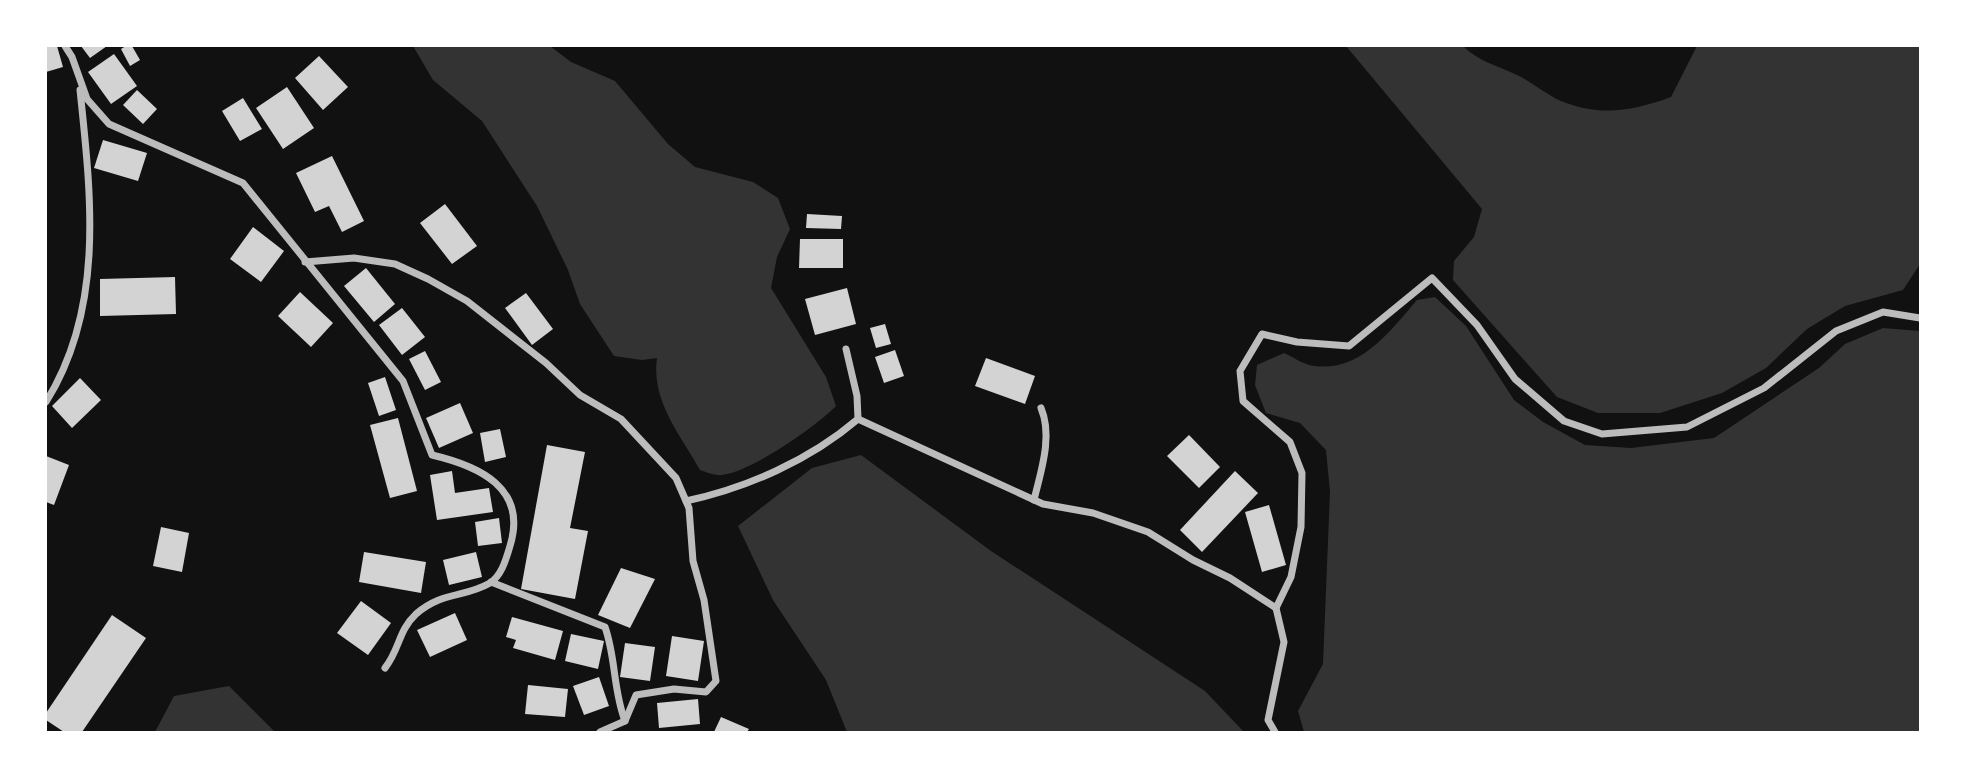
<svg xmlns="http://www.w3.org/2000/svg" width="1966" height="778" font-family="'DM Sans',sans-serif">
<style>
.water{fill:#333}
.building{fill:#d3d3d3}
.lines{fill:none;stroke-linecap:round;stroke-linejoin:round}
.minor{stroke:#bcbcbc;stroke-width:7}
</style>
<rect width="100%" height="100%" fill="#111"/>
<g class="water">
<path d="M413,46h137l21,16 44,19 53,63 27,23 58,15 25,16 12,31 -13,28 -6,31 55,89 10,29c-19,20 -87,67 -114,69 -7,1 -16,-3 -22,-5 -20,-36 -49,-69 -43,-112l-15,2 -28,-4 -34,-52 -12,-34 -31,-64 -55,-85 -49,-41z"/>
<path d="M1346,46h117c16,16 36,20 56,30 14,7 27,18 42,25 39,16 72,10 110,-4l26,-51h223v218l-17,26 -58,16 -38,23 -41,39 -44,25 -62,20h-62l-41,-16 -104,-117 1,-19 20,-24 8,-28z"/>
<path d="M1435,297l31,29 48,74 29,22 42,23 46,3 83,-10 105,-70 26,-24 38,-16 37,3v401h-616l-6,-21 25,-47 7,-172 -4,-42 -26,-27 -34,-10 -11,-28 2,-20 27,-12c9,4 20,12 30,13 47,6 76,-35 103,-66z"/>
<path d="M861,455l130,96 214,140 39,41h-397l-21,-52 -53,-80 -35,-74 74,-58z"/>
<path d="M229,686l46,46h-120l19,-36z"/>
</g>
<g class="building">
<path d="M46,46h11l6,21 -17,5z"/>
<path d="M81,46h26l-17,12z"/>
<path d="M126,46h6l8,14 -10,6 -9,-17z"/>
<path d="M114,54l23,32 -26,18 -23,-32z"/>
<path d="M319,56l29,31 -25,23 -28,-32z"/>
<path d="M287,87l27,41 -31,21 -27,-41z"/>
<path d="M137,90l20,19 -14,15 -20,-19z"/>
<path d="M243,98l19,31 -22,12 -18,-30z"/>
<path d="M103,140l44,13 -9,28 -44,-13z"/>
<path d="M332,156l32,65 -22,11 -13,-26 -14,6 -19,-39z"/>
<path d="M445,204l32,42 -25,18 -32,-41z"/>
<path d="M807,214l35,2 -1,13 -35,-1z"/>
<path d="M253,227l31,24 -23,31 -31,-23z"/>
<path d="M800,239h43v29h-44z"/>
<path d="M366,268l29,36 -21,18 -30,-36z"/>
<path d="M175,277l1,37 -76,2v-37z"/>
<path d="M847,288l9,36 -41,11 -10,-36z"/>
<path d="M300,292l33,31 -22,24 -33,-31z"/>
<path d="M526,293l27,36 -21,16 -27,-37z"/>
<path d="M402,308l23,29 -23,18 -23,-30z"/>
<path d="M885,324l6,20 -15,4 -6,-20z"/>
<path d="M895,350l9,26 -20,7 -9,-26z"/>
<path d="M425,351l16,31 -16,8 -16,-31z"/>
<path d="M986,358l49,18 -10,28 -50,-18z"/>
<path d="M385,377l11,33 -17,6 -11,-33z"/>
<path d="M80,378l21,22 -29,28 -20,-22z"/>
<path d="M460,403l13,30 -34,15 -13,-30z"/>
<path d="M398,418l19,73 -27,7 -20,-73z"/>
<path d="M500,429l6,28 -21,5 -5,-29z"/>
<path d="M1189,435l31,32 -21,21 -32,-32z"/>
<path d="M547,445l38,7 -15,76 18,3 -13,68 -54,-10z"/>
<path d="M46,456l23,9 -15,40 -8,-3z"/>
<path d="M452,471l3,22 34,-5 4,24 -56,8 -7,-45z"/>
<path d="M1235,471l23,22 -56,59 -22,-22z"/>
<path d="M1269,505l17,60 -24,7 -17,-60z"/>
<path d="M499,518l3,25 -24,3 -3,-24z"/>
<path d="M161,527l28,6 -7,39 -29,-6z"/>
<path d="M364,552l62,10 -5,31 -62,-11z"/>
<path d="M476,552l6,25 -33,8 -6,-25z"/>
<path d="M621,568l34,11 -25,49 -32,-13z"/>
<path d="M361,601l30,22 -23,32 -31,-22z"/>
<path d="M455,613l12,27 -37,17 -13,-27z"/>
<path d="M112,615l34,23 -64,94h-18l-18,-12v-7z"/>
<path d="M512,617l51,14 -8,29 -42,-12 3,-8 -10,-3z"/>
<path d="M571,634l33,7 -6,28 -33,-8z"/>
<path d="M672,636l32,5 -6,40 -32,-5z"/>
<path d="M625,643l30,4 -5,34 -30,-4z"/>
<path d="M599,677l10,29 -25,9 -11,-29z"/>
<path d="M528,685l40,4 -3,28 -40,-3z"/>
<path d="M698,699l2,25 -41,4 -2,-25z"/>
<path d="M721,717l28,12 -2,3h-33z"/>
</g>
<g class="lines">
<g class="minor">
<path d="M65,46l7,11 15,42 22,25 134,59 160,198 29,74c47,11 96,33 78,91 -4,13 -8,29 -20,37 -26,15 -47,8 -74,31 -18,17 -16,35 -31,54"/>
<path d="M305,262l49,-4 41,6 33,15 39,22 79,62 34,32 41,24 55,59 13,30 4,53 11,39 12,81 -10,11 -32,-3 -38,6 -11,26 -25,11"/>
<path d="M46,402c59,-94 45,-207 34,-312"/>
<path d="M858,419l185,85 50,9 55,19 45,28 37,18 46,30 8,34 -16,78 7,12"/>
<path d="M1034,500c7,-29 19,-64 7,-92"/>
<path d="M686,501c61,-13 124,-41 172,-82l-1,-23 -11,-47"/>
<path d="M491,582l114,45c11,31 8,63 20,94"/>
<path d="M1276,608l15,-31 10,-50 1,-54 -12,-31 -47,-41 -3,-30 22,-37 35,8 52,4 83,-68 45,47 38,54 49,42 38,13 85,-7 77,-39 72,-57 47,-19 37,6"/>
</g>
</g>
<rect width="1966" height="778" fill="none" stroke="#ffffff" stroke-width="94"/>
</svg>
